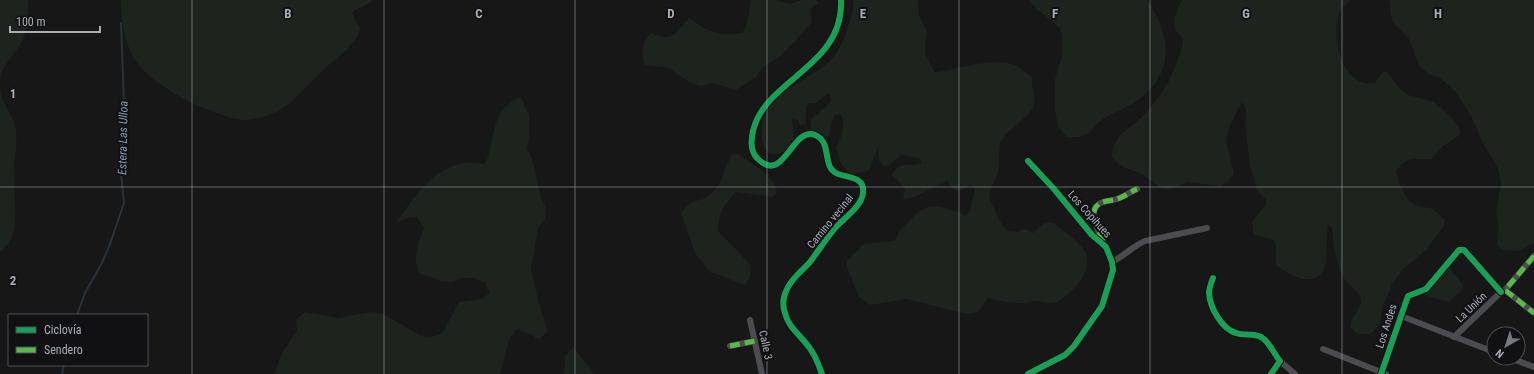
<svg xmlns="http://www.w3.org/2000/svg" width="1534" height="374" font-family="'Roboto Condensed',sans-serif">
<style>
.green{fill:#1d241e}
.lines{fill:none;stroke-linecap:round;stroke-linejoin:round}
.stream{stroke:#2a3239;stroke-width:2}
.minor{stroke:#4b4c50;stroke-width:6}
.quiet{stroke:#58b947;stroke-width:5;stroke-dasharray:10 5;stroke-linecap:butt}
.cycleway-casing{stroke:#111113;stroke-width:8}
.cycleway{stroke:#1a9f57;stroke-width:6}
.grid{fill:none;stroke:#a8adb8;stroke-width:1;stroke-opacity:0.55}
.labels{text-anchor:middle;stroke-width:4;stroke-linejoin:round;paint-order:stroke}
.street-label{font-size:11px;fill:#a8adb8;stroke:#111113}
.water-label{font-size:12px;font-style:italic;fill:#7f9bb3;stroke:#111113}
.grid-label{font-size:13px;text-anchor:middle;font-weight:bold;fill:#a8adb8;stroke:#111113;stroke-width:4;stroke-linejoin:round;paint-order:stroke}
</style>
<rect width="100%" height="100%" fill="#171717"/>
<g class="green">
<path d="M0,0h28c0,15 0,32 -8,45 -7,11 -17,20 -20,32z"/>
<path d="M121,0h251c-6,8 -14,6 -20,13l8,16c-3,15 -27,32 -38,42 -18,16 -30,36 -53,44 -7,3 -18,5 -26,5 -31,-4 -90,-33 -107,-59 -11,-16 -16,-42 -15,-61z"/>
<path d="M751,0h24l15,4 12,-4h14l3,3 -9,6 2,13 -30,33 -19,12 -7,10 -20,13 -23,-7 -12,3 -12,-4 -20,-14 -24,-3c-5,-14 -3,-21 6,-32 21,10 25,0 38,-15 20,14 28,18 53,15 8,-12 6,-20 9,-33z"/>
<path d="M853,0h65l1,15 8,18 -2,10v11l10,19c20,-4 60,-16 79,-8 6,2 12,9 18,12 -1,9 3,16 3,22 0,17 -25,27 -33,40 -4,6 -2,20 -3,28 -1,11 -10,21 -10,32 7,11 10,23 18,32l11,1 6,-3 10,4c6,-6 10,-12 19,-10 23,18 49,30 25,61 -5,6 -16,17 -24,19 -6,2 -14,-3 -20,-2 -4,0 -8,2 -12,2 -11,0 -23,-2 -34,-5l-10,14 -11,2 -61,-15 -36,6 -11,-8 -12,-30v-6l17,-17 28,-3 4,-2c2,-8 7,-12 13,-18 21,-23 30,-14 57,-6l4,-4 5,-23 -5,-3 -10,6 -6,-1 -7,-9 -33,16 -11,2 2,-11 -13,-13c6,-14 18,-8 30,-12l-3,-5 -18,-3 -13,11 -6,-1 -3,-5 -1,-11c-12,19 2,23 -29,24l-8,-9 -5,-16c6,-11 10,-22 5,-34l-6,1c-5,7 -3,14 -7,22l-17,-5v-12c6,-7 17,-12 20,-21l-2,-6 -14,10h-6l-3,4v17l-6,1 -2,-5 -6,-1 2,23c-29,32 -38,-4 -29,-30 6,-18 50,-36 65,-51 9,-10 14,-21 18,-34 3,-10 6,-17 5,-27z"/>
<path d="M1029,0h118c22,31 29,69 -4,96 -11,10 -24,14 -37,21 -18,10 -11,22 -39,20l-9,-11 -3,-15v-32l7,-23v-19l-2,-9 -23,-19z"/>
<path d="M1182,0h168c-4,5 -9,7 -11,14 -8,22 3,76 36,69l8,-12 4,1 13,17 8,6 26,7 18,16 7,10 1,5 -3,4 -14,9 -12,13c-17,1 -23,-4 -35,12l3,12 9,17 7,5 18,4 12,11 -3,9 -17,22 -22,18 -11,15 -10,24 -2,16 -10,10h-12l-7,-6c-1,-11 11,-20 10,-28 -2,-10 -13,-14 -17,-22 -9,-18 -11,-32 -12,-51l-4,-2c-2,12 0,30 -3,41 -8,24 -37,10 -49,-2v-20l-2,-4 -19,-5 -2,-3 -1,-10 14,-18v-5l-10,-9 -1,-10 -5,-12 -5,-48c2,-6 1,-14 -3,-18l-12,23 -4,15 8,34 -6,7 -7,5 -34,-4 -13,6 -8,1 -5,-1 -19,-14 -19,-7 -11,-9c-1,-23 20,-30 33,-44 10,-11 18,-23 25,-35 2,-3 14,-35 13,-37 0,-5 -3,-7 -6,-10 -6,-9 0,-24 5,-32z"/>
<path d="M1389,0h145v243l-16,8 -15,-1 -4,-3 -2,-4 2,-18 -3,-13 5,-28 -3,-16 -15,-25 -12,-27 -16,-25 -16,-14 -9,-2 -11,-9 -10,-27 -17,-18z"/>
<path d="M0,91c3,10 7,17 12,26 7,14 4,33 2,49 0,7 2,12 0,18 1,23 7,53 -14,68z"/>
<path d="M521,97l8,19v22l-2,10 5,11 9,39 5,10 -1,11 -7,9 -7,41 7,31 10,32 -9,7 -21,-10 -8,8 -10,37h-226l9,-23 14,-20 -1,-11 9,-8 33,6 32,-6 12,1 39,23 10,1 11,-3 17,-32 22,-3 9,-6 -5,-10 -11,-5h-12l-10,4 -12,-1 -21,-8c-7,-18 -1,-28 5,-45l-7,-11 -10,1 -11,5c18,-26 35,-53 67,-60 7,-1 15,1 22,1 12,-25 3,-54 36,-67z"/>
<path d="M734,153l6,2c12,9 36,22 37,38l-4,4 -37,-5c-13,14 -17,20 -18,39l32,33 1,11 -5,9h-5l-26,-11h-4l-16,-20 -14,-40c12,-17 18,-9 29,-18 13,-10 14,-30 24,-42z"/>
<path d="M1449,267l14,18 -3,7 -11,10 -26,-7 -1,-2 13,-8z"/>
<path d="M573,347l22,27h-31l1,-18z"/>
</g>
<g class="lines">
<g class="stream">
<path d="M77,315l8,-22 17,-30 8,-19 14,-41 -4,-39 4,-60 -3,-81"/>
<path d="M62,374l2,-9"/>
</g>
<g class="minor">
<path d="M1028,161l26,28 38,46 14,12 6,15 1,8 -11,36 -28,40 -9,9 -37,19"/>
<path d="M1104,244c-4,-10 -18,-32 -5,-40 5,-4 13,-3 18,-5 7,-2 13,-7 20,-10"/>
<path d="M1112,262c12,-6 21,-16 33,-21l62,-13"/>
<path d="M1213,278c-2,5 -4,10 -4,15 1,15 13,36 27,40 8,3 17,0 25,4 8,4 13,17 19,24l-9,13"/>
<path d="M1505,290l29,23"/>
<path d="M1401,316l93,36"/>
<path d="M750,320l12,54"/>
<path d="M1454,337l47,-45 4,-2 29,-34"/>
<path d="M730,346l25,-5"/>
<path d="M1323,349l63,25"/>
<path d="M1510,358l24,9"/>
<path d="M1280,361l15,13"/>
<path d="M822,374c-3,-8 -6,-17 -11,-24 -8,-13 -23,-22 -26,-37 -3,-8 -2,-16 2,-24 5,-11 15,-18 23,-27 10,-13 18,-27 29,-38 8,-8 23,-19 24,-31 2,-16 -14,-15 -25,-19 -17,-6 -5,-32 -23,-39 -23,-9 -31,50 -57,24 -8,-7 -7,-19 -5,-28 12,-52 91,-64 88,-131"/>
<path d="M1381,374l27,-78 18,-7 33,-39h5l37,42"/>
</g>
<g class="quiet">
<path d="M1103,241c-4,-9 -16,-29 -4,-37 5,-4 13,-3 18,-5 7,-2 13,-7 20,-10"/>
<path d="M1534,256l-29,34 29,23"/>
<path d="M730,346l25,-5"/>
</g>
<defs>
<g id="cycleway">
<path d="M1028,161l26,28 38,46 14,12 6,15 1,8 -11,36 -28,40 -9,9 -37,19"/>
<path d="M1213,278c-2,5 -4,10 -4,15 1,15 13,36 27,40 8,3 17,0 25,4 8,4 13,17 19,24l-9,13"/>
<path d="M822,374c-3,-8 -6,-17 -11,-24 -8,-13 -23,-22 -26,-37 -3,-8 -2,-16 2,-24 5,-11 15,-18 23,-27 10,-13 18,-27 29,-38 8,-8 23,-19 24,-31 2,-16 -14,-15 -25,-19 -17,-6 -5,-32 -23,-39 -23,-9 -31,50 -57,24 -8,-7 -7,-19 -5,-28 12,-52 91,-64 88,-131"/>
<path d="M1381,374l27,-78 18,-7 33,-39h5l37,42"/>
</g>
</defs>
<use href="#cycleway" class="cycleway-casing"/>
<use href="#cycleway" class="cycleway"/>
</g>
<path class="grid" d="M192,0v374M384,0v374M575,0v374M767,0v374M959,0v374M1150,0v374M1342,0v374M0,187h1534"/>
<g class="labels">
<g class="street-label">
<text transform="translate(1090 214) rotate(48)" y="4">Los Copihues</text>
<text transform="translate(830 221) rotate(-51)" y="4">Camino vecinal</text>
<text transform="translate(1471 307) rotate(-44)" y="4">La Unión</text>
<text transform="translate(1386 326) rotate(-72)" y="4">Los Andes</text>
<text transform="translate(766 345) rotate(78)" y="4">Calle 3</text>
</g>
<g class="water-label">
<text transform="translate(123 138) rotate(-89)" y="4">Estera Las Ulloa</text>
</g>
</g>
<g class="grid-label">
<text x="288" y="18">B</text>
<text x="479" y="18">C</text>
<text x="671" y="18">D</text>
<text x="863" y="18">E</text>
<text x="1055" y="18">F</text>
<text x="1246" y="18">G</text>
<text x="1438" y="18">H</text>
<text x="13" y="98">1</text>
<text x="13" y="285">2</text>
</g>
<rect x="8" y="314" width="140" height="52" fill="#111113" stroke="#4d4f55"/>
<rect x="16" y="327" width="20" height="6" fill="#1a9f57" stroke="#4d4f55"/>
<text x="44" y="334" font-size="12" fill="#a8adb8">Ciclovía</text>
<rect x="16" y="347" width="20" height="6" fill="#58b947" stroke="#4d4f55"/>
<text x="44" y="354" font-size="12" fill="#a8adb8">Sendero</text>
<g transform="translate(1506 346) rotate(219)"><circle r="19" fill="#111113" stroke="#4d4f55"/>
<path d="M0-3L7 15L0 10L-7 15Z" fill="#757880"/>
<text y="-6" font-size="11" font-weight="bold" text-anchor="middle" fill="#a8adb8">N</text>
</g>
<path d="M10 26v6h90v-6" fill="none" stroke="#a8adb8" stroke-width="2"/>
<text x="16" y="26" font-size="12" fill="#a8adb8" stroke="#111113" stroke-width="3" paint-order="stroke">100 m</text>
</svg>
